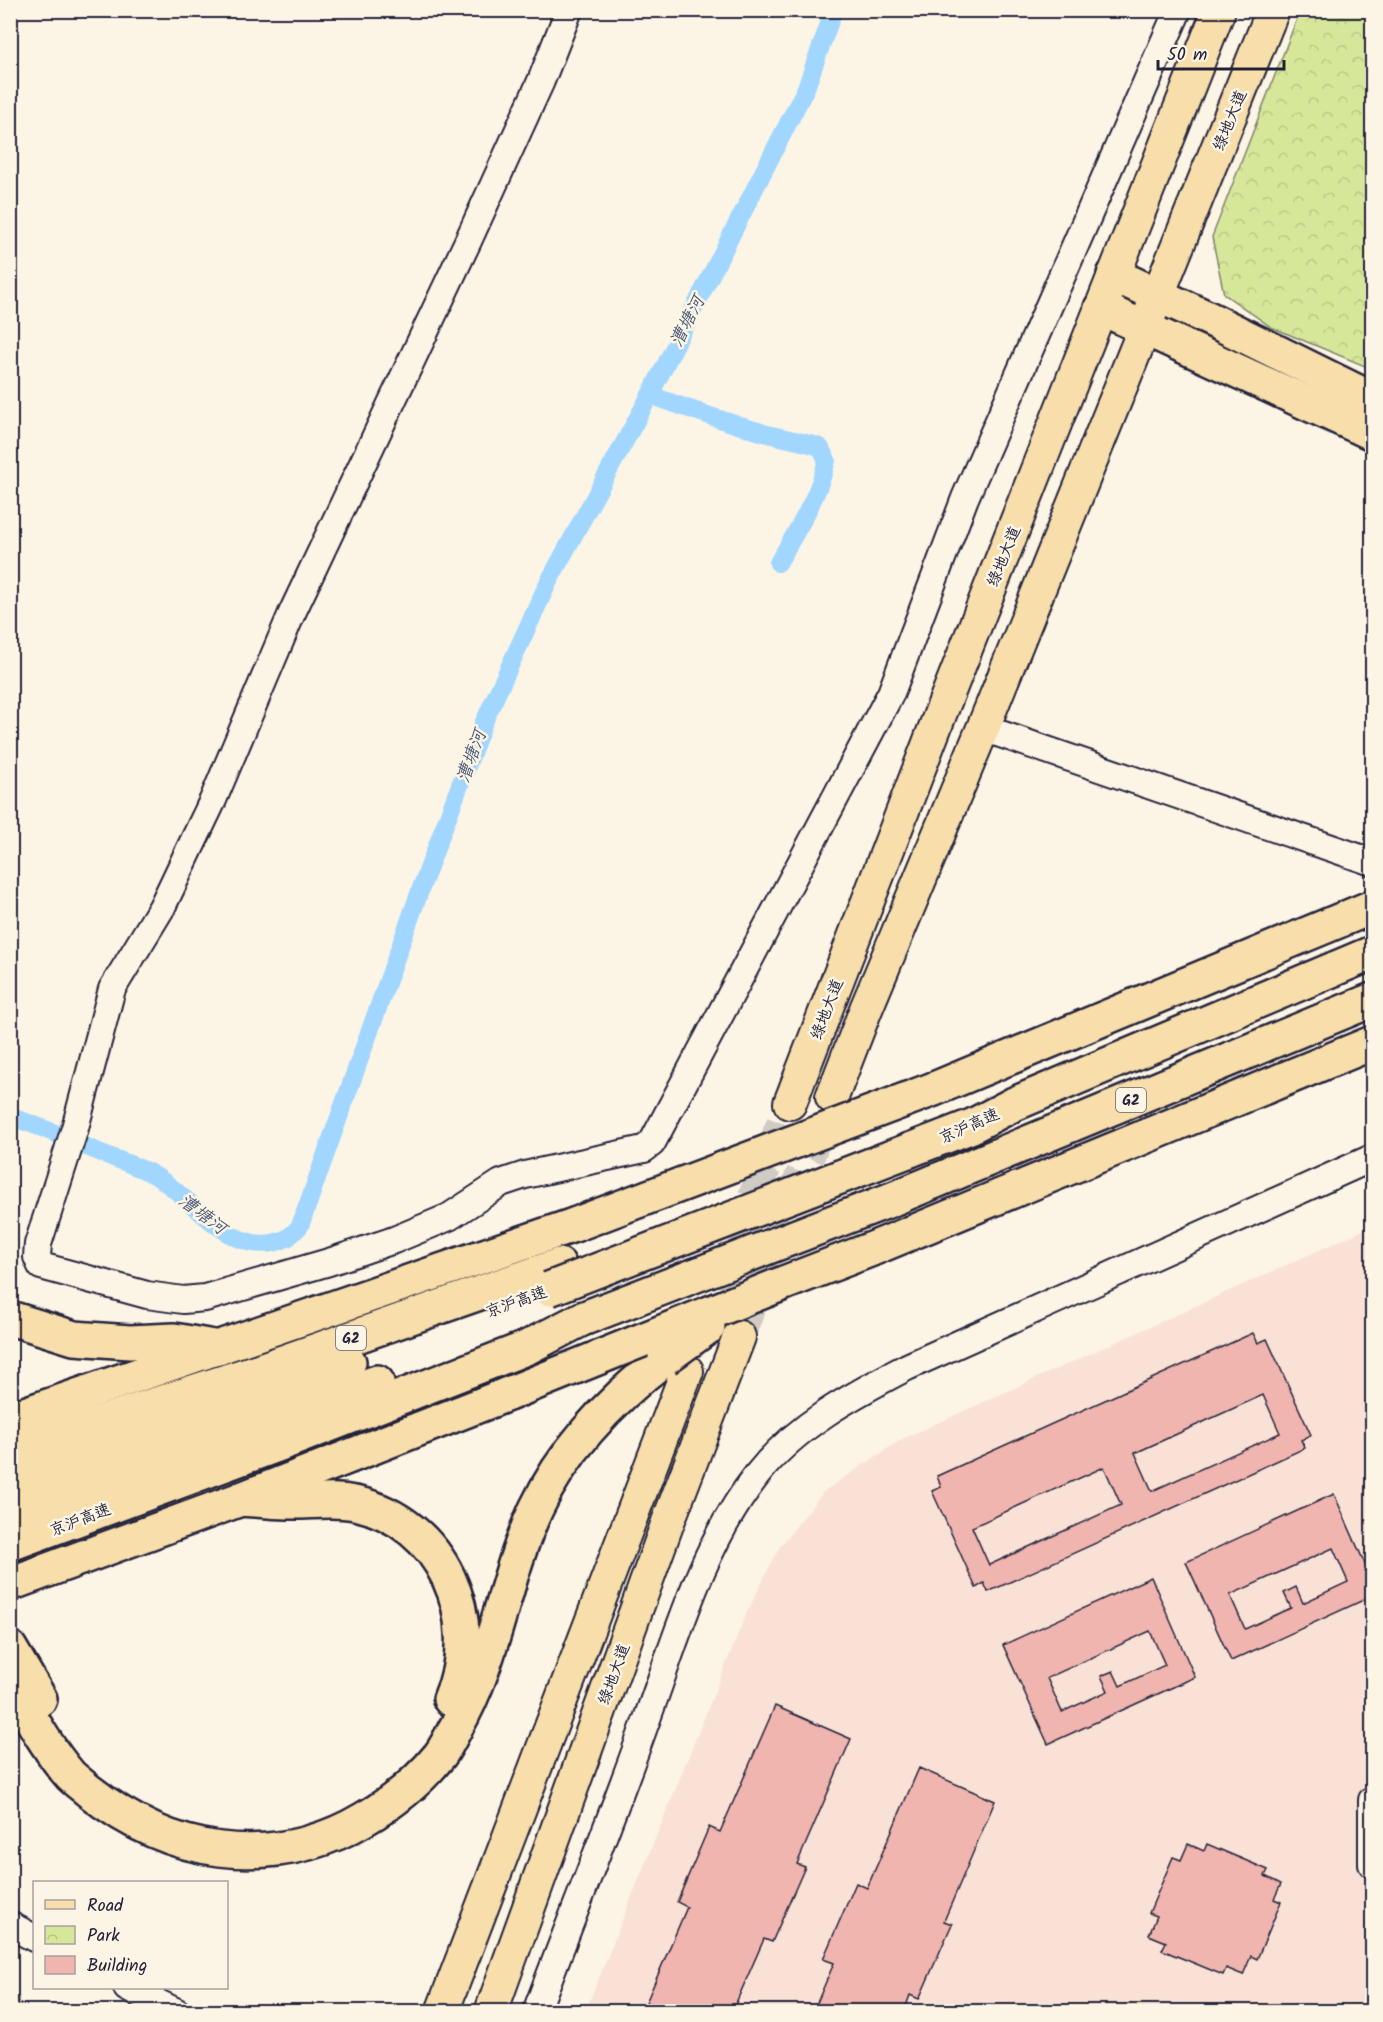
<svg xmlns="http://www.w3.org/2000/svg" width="1383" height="2022" font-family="Kalam,'LXGW WenKai TC',sans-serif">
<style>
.built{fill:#f9e2d5}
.park{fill:url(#park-crowns);stroke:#7c846a;stroke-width:1.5}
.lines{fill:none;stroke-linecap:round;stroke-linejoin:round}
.canal{stroke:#a0d6ff;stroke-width:18}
.building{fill:#f1b5b0;stroke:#22223b;stroke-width:1.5;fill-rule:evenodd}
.major-tunnel{stroke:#d0cbc3;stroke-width:32;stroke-dasharray:32 16;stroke-linecap:butt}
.minor-casing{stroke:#22223b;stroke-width:30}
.major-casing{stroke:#22223b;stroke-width:36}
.highway-casing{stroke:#22223b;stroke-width:38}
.minor{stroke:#fcf5e5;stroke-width:26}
.major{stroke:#f8deab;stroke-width:32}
.highway{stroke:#f8deab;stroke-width:33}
.highway-bridge-casing{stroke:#22223b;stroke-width:38;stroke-linecap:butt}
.highway-bridge{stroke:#f8deab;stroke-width:33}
.labels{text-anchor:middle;stroke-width:5;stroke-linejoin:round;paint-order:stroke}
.shield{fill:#fcf5e5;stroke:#63616e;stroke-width:1.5}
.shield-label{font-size:15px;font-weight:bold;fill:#22223b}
.street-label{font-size:16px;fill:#22223b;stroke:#fcf5e5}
.water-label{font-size:18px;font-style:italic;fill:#485876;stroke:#fcf5e5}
</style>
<defs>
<pattern id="park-crowns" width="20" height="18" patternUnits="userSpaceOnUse" patternTransform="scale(1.5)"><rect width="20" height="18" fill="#d7e79a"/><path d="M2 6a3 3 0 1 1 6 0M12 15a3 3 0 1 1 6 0" fill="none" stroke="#b8c686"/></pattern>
</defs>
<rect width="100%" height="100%" fill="#fcf5e5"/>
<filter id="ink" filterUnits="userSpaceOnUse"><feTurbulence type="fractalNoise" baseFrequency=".0167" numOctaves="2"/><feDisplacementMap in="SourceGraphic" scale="12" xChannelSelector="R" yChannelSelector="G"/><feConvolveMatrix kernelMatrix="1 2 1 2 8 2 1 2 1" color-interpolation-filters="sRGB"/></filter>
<g filter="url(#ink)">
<path class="built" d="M1372,1226v785l-787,1 162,-400 32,-64 45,-57 78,-52z"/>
<path class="park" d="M1300,11h72v358l-101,-42 -47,-33 -12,-57z"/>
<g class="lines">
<g class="canal">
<path d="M650,395c36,13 73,26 111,37 19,6 39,8 59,15l7,13c-9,38 -30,70 -49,103"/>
<path d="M10,1117c33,9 59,23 89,35 18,8 39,14 55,23 39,22 81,89 133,63 5,-3 9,-8 13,-12l121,-338 62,-164 65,-141 102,-188 156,-307 28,-78"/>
</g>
</g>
<g class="building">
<path d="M1253,1333l5,10 9,-4 44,96 -10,5 4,8 -317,144 -4,-9 -8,5 -44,-97 9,-4 -4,-11zM1263,1395l17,38 -128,58 -17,-38zM1104,1467l17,38 -132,60 -17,-38z"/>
<path d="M1334,1494l38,86v16l-141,65 -45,-99zM1333,1548l15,34 -45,21 -7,-16 -12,6 7,15 -46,21 -15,-34z"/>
<path d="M1151,1577l44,100 -147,67 -45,-99zM1150,1631l15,34 -45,21 -7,-15 -12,5 7,15 -46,21 -15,-34z"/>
<path d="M775,1706l76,33 -54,125 8,3 -33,75 -8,-3 -32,73h-90l45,-105 -10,-5 32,-75 11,5z"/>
<path d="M919,1768l76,33 -51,120 8,3 -33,75 -9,-4 -6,17h-91l21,-49 -11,-4 33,-76 11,5z"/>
<path d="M1188,1844l16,7 3,-7 61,26 -3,6 16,8 -7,15 7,3 -24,57 -6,-3 -8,19 -17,-7 -3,7 -61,-25 4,-8 -17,-7 8,-19 -8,-3 24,-56 8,3z"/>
</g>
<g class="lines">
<g class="major-tunnel">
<path d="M702,1332l88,-229"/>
<path d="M739,1337l86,-223"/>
</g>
<defs>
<g id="minor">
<path d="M569,10l-28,71 -73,160 -176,372 -79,187 -51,107 -50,82 -37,139 -37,116 -1,13 4,9 106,29 36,5 22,-2 124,-36 65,-22 55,-23 52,-34 24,-8 119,-26 8,-6 239,-450 74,-195 213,-488"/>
<path d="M983,728l389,134"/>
<path d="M1372,1800v64"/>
<path d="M10,1925l24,13"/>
<path d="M127,1988l50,24"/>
<path d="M536,2012c36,-95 74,-190 108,-285 32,-86 56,-179 113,-252 38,-49 96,-80 150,-108l465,-209"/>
</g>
<g id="major">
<path d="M832,1097l34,-88 117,-281 290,-718"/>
<path d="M790,1103l151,-391 278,-702"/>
<path d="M442,2012l245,-641"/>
<path d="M491,2012l177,-490 71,-185"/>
</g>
<g id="highway">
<path d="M1114,275l96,44 162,80"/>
<path d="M1101,308l271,125"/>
<path d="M934,1089l438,-182"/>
<path d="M910,1150l62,-24 42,-22 358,-151"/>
<path d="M890,1200l482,-200"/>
<path d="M784,1283l88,-34 500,-206"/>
<path d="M10,1318l64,20 56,4 44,-2 45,8"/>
<path d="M10,1419l564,-194"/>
<path d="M10,1452l253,-83 296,-104"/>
<path d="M10,1480l339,-118"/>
<path d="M241,1499c15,1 30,3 46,3 23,1 45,-4 68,1 88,19 130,116 95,196"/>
<path d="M10,1511l367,-129"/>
<path d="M10,1544l278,-103 238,-93 56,-29"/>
<path d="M10,1584l231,-85 267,-105"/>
<path d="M10,1648l30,51"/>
<path d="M10,1682c19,32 36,65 60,93 6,6 13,11 19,16 38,30 82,52 131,58 52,6 99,-3 144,-30 28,-16 55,-38 76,-64 6,-8 10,-17 15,-26 40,-68 48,-149 81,-220 28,-60 76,-110 129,-151"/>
</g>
</defs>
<use href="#minor" class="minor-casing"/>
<use href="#major" class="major-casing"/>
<use href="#highway" class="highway-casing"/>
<use href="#minor" class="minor"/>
<use href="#major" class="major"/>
<use href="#highway" class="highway"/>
<defs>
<g id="highway-bridge">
<path d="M574,1225l360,-136"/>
<path d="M549,1289l361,-139"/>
<path d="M582,1319l308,-119"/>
<path d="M665,1358l43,-31"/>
<path d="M508,1394l276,-111"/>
</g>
</defs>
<use href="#highway-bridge" class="highway-bridge-casing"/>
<use href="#highway-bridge" class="highway-bridge"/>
</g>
</g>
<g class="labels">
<g class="shield">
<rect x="1116" y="1088" width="30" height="24" rx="4.5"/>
<rect x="336" y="1326" width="30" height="24" rx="4.5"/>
</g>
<g class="shield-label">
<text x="1131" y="1105">G2</text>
<text x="351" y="1343">G2</text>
</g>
<g class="street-label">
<text transform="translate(1229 120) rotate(-68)" y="6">绿地大道</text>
<text transform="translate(1003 556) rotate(-68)" y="6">绿地大道</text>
<text transform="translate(826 1009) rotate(-69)" y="6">绿地大道</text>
<text transform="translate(969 1125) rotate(-24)" y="6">京沪高速</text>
<text transform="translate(516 1301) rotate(-20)" y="6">京沪高速</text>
<text transform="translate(80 1519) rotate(-21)" y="6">京沪高速</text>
<text transform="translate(613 1674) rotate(-70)" y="6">绿地大道</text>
</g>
<g class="water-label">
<text transform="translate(687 321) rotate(-63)" y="6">漕塘河</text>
<text transform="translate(471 756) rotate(-70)" y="6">漕塘河</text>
<text transform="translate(203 1214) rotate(37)" y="6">漕塘河</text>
</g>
</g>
<rect width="1383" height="2022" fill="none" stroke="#fcf5e5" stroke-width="36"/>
<rect x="18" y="18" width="1347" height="1986" fill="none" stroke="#22223b" stroke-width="2" filter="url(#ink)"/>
<rect x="33" y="1881" width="195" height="108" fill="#fcf5e5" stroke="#a5a1a1" stroke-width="1.5"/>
<rect x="45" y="1900" width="30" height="9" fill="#f8deab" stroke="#a5a1a1" stroke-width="1.5"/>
<text x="87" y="1911" font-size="18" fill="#22223b">Road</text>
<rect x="45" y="1926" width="30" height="18" fill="url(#park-crowns)" stroke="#a5a1a1" stroke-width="1.5"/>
<text x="87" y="1941" font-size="18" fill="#22223b">Park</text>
<rect x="45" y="1956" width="30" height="18" fill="#f1b5b0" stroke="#a5a1a1" stroke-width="1.5"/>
<text x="87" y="1971" font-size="18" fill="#22223b">Building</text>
<path d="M1158 60v9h126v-9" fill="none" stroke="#22223b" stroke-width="3"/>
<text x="1167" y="60" font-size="18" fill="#22223b" stroke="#fcf5e5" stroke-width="4.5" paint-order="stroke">50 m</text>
</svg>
